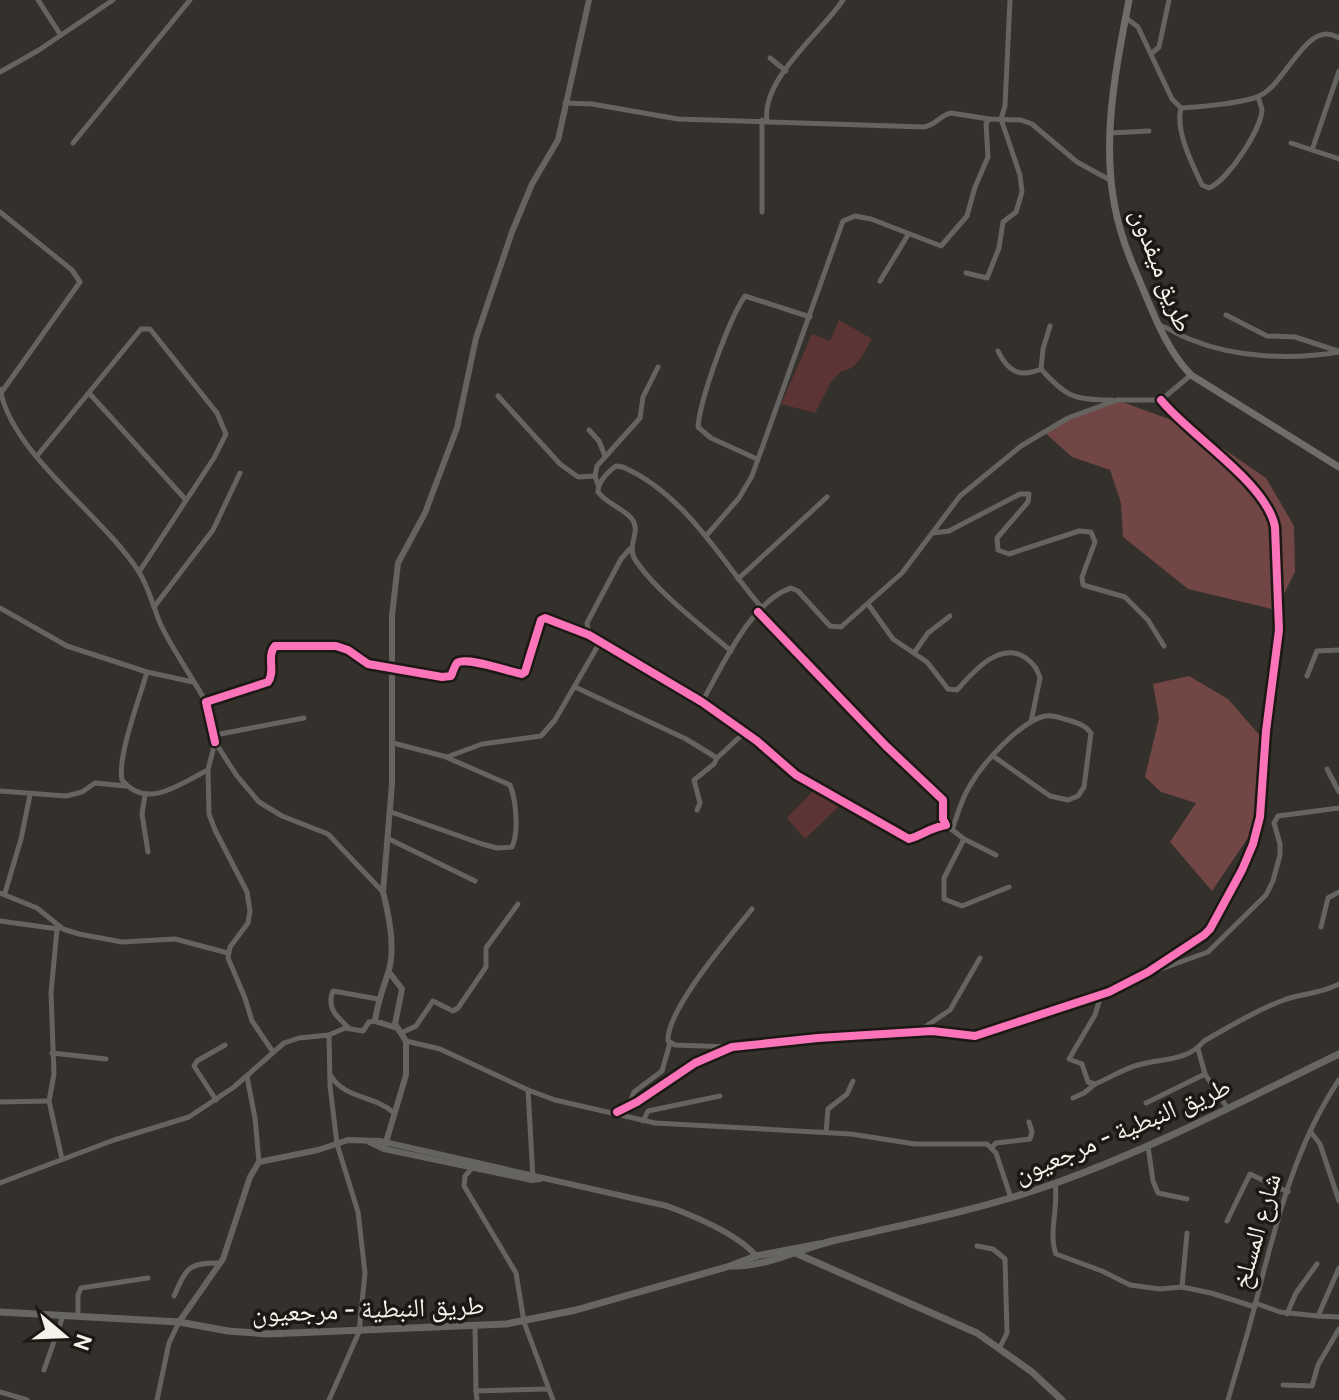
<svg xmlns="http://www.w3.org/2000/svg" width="1339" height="1400" font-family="Cabin,'Noto Naskh Arabic',sans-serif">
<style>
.green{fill:#5c3434}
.forest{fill:#714644}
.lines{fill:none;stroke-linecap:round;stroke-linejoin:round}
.minor{stroke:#656461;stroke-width:5}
.tertiary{stroke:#656461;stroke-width:6}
.secondary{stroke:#676662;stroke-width:7}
.primary{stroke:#706d6a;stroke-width:7}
.cycleway-casing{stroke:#1c1814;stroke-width:13}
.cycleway{stroke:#fb73b8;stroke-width:8}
.labels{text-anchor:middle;stroke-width:7;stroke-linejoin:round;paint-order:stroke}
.street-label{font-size:26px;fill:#f7f1ec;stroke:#1c1814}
</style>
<rect width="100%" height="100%" fill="#34302b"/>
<g class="green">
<path d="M839,320l33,19c-9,13 -13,31 -31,32l-10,11 -16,31 -34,-9 31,-70 18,7z"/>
<path d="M814,790l26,15 -35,34 -18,-21z"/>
</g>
<g class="forest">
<path d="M1117,400l76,28 73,50 28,48 1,46 -19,38 -88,-21 -65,-52 -2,-34 -11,-33 -38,-13 -30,-27z"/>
<path d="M1189,676l39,23 34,39 -8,91 -42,62 -42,-49 26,-39 -35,-11 -16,-15 14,-59 -6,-34z"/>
</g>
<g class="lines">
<g class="minor">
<path d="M38,0l22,34"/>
<path d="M1126,18l12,9 34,72 9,9c18,-1 66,-5 80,-13 26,-13 47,-78 78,-57"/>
<path d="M1151,54l8,-7 10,-47"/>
<path d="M770,58l16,13"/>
<path d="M0,72l39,-22 74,-50"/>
<path d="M565,103l27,1 86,15 246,8c11,-1 16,-12 27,-14l38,6 32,1 11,4 45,38 33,18"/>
<path d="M1181,108c-6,22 11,56 21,77l7,3c18,-7 53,-59 53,-79 -1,-3 -3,-9 -4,-12"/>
<path d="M767,121c-6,-42 54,-88 76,-121"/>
<path d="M1110,133l39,-2"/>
<path d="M73,143l117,-143"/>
<path d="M1291,143l21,7 27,-79"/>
<path d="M1312,150l27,9"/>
<path d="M0,212l72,58 8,12 -79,111"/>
<path d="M762,212v-92"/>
<path d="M966,273l21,5 12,-30 4,-26 13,-10 6,-20 -2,-17 -19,-56 4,-13 5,-106"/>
<path d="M880,281l28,-46"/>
<path d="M1226,315l41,21 28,1 43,14"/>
<path d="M1159,325c12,4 21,11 33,15 44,18 101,20 147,12"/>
<path d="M1050,326l-7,23 -2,20c25,28 33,31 71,31"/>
<path d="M998,351c10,21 22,27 43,18"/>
<path d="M0,389c12,66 102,125 139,183 10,16 14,34 21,51 13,28 31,52 46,79"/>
<path d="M89,393l97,107"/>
<path d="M498,396l62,68 18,13 17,-1"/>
<path d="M589,430l10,11 6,15"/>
<path d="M37,456l104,-127h9l67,84 9,21 -12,24 -75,114"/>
<path d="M757,459l-46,-21 -13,-11c2,-28 31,-108 47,-131l65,21"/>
<path d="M598,485l-3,-9 2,-10 43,-48 3,-21 15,-30"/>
<path d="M933,533l16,-2 71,-37h9l-1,8 -31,36 1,12 11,4 70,-23 12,1 4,10 -13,35 1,8 42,12 23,23 16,26"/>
<path d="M706,536l33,-38 13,-22 91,-255 12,-5 16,3 70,27 26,-30 8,-29 13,-30 -2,-33 3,-5"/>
<path d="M738,579l89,-82"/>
<path d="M868,604l25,35 34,23 21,27 9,1c16,-18 43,-50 69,-32 7,5 12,12 14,20l-9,44"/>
<path d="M154,607l59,-77 27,-57"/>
<path d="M0,608l67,38 80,26 46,10"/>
<path d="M589,635l-2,-12 34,-64 9,-10"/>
<path d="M731,651c-29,-25 -74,-59 -95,-90 -11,-16 6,-28 -4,-42 -9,-11 -25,-15 -34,-27 0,-10 10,-20 18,-26l7,1c63,28 96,91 139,141"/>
<path d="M914,653l14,-20 22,-17"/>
<path d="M147,672c-7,25 -30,85 -25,108 25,31 59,3 86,-10"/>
<path d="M1307,676l10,-25 22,-1"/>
<path d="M575,687l111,52 31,19 -3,6 -20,16 6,23 -3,7"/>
<path d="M702,702c20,-35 49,-101 89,-114l7,3 32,35 11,1 61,-54 58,-77 61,-50 47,-28 49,-18h44l30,-25"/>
<path d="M215,735l89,-17"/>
<path d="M215,742l-9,-40 62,-20c8,-11 -2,-25 7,-36h61l12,4 20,14 74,13 9,-1c1,-2 4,-11 6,-13 9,-7 53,9 65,11l3,-2 16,-52 4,-2 44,17 113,67 55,39 39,34 113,64c13,-4 23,-12 37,-14l-3,-6v-19l-57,-54 -128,-134"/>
<path d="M393,743l54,14 35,-13 59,-8 14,-16 45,-78"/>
<path d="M717,758l28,-26"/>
<path d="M1327,769l12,23"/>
<path d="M0,791l66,5 16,-4 13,-9 31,3"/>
<path d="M145,795l-3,19 6,38"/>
<path d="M391,812l91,32 15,4 15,-1c7,-15 4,-47 -2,-62l-62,-27"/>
<path d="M950,828l14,11 -20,39v21l18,7 47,-19"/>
<path d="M952,830c5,-14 9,-29 16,-41 13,-24 51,-67 77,-73 7,-1 13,1 19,3 11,3 20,5 27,14l-7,54 -6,9 -10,4 -18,-4 -57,-40"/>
<path d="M389,839l86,42"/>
<path d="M964,839l32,16"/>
<path d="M0,893l37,15 26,21 16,5 43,8 53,-3 53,14"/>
<path d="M5,893l16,-54 9,-44"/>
<path d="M0,921l58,8"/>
<path d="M1321,927l7,-29 11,-6"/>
<path d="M57,929l-6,64 3,81 -5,27 13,58"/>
<path d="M1156,967l5,2 47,-17 58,-57 7,-14 7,-26v-11l-6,-21 4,-7 61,-8"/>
<path d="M1101,995l-6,20 -26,44 13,5 6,18 7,2c15,-6 28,-15 43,-19 23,-7 49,-3 66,-24 25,-14 52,-31 80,-41 18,-7 38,-6 55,-16"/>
<path d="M349,1028c-12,-11 -23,-20 -16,-37l45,8"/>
<path d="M919,1031l31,-21 30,-52"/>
<path d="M401,1033l15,-7 17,-25 20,10 5,-3 28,-41v-19l32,-44"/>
<path d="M329,1035l16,-7 18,3 6,-9 6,-1"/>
<path d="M406,1041l34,8 88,41"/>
<path d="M731,1047l-56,-2 -7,-4c-2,-31 64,-107 84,-132"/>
<path d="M1198,1049l7,25 23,35"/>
<path d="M273,1052l-21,-31 -7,-23 -17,-40 2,-11 18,-24 2,-12 -3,-19 -32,-62 -6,-16 -1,-44 7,-28 22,34 22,26 23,14 46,18 54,57"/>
<path d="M52,1053l54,6"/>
<path d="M331,1076c14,23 43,19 63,37"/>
<path d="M247,1077l8,41 4,44"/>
<path d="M1073,1098l11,-5 11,-9"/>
<path d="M216,1100l-22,-34 3,-5 28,-16"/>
<path d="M0,1102l49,-1"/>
<path d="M1146,1103l59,-29"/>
<path d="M628,1108l6,-16 28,-21 8,-28"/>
<path d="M617,1112l20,-10 58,-39 37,-16 86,-9 114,-7 43,5 134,-44 39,-20 56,-37 6,-6 32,-59 11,-26 7,-27 6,-86 13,-101 -4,-103c-8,-44 -86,-92 -114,-127"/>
<path d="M643,1121l5,-10 72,-15"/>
<path d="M1310,1131l10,13 19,57"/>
<path d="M826,1132l2,-23 19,-15 6,-13"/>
<path d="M1148,1146l5,35 5,12 29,6"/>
<path d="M992,1147l4,-4 34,-4 2,-7 -3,-10"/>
<path d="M474,1166l-9,10 -1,10 52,87 8,49 29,78"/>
<path d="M533,1179l-5,-89 27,10 100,23 196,11 64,10h72l9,9 15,45"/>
<path d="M0,1183l114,-43 75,-23 45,-30 50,-44 15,-5 30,-3 1,51 7,58 21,68 7,61 -6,59 -30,68"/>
<path d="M1055,1183c4,23 -7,50 1,71l46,17 28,14 30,4 22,-2"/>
<path d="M1227,1221l23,-47 38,18"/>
<path d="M1187,1233l-5,54 29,6 44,14"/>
<path d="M977,1246l16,3 12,10 2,74 -8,16"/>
<path d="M174,1296c13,-29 14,-33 46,-33"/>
<path d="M1255,1303l25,9 38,4 21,-48"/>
<path d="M1287,1314l9,-21 21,-29"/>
<path d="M78,1316v-21l3,-7 67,-10"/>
<path d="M1318,1316l21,1"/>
<path d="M475,1326l1,65"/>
<path d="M44,1370l19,-54"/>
<path d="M1283,1385l29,1 6,-21 21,-36"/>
<path d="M0,1392l27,8"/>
<path d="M157,1400l12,-57 10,-21"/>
<path d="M477,1400l-1,-9 72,-2"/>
<path d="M1228,1400c9,-32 19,-63 27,-95 20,-78 39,-158 84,-225"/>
</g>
<g class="tertiary">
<path d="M397,1028l-22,-7c2,-17 8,-32 13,-48 8,-23 1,-58 -5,-81l9,-108v-168l6,-53 27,-50 32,-85 19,-90 36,-106 20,-48 26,-44 31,-140"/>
<path d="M369,1142l15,7 148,31 8,-1"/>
<path d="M384,1149l22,-74v-34l-11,-17 7,-35 -13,-17"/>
<path d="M179,1322l44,-63 27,-82 9,-15 59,-12 30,-10 32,1 287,65c27,10 72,28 90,51"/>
</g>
<g class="secondary">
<path d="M793,1252l184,81 55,39 30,28"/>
<path d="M732,1266c35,1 67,-17 100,-25 75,-17 152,-32 224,-58 98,-35 190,-84 283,-129"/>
<path d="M0,1312l179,10 49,9 40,3 238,-10 70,-14 154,-44 26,-10 63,-12"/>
</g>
<path class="primary" d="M1129,0c-15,77 -32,161 -6,238 5,17 13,34 20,51 13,31 25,62 48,86l148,92"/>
<defs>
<g id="cycleway">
<path d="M215,742l-9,-40 62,-20c8,-11 -2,-25 7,-36h61l12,4 20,14 74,13 9,-1c1,-2 4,-11 6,-13 9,-7 53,9 65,11l3,-2 16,-52 4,-2 44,17 113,67 55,39 39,34 113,64c13,-4 23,-12 37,-14l-3,-6v-19l-57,-54 -128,-134"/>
<path d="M617,1112l20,-10 58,-39 37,-16 86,-9 114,-7 43,5 134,-44 39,-20 56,-37 6,-6 32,-59 11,-26 7,-27 6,-86 13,-101 -4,-103c-8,-44 -86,-92 -114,-127"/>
</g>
</defs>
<use href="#cycleway" class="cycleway-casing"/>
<use href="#cycleway" class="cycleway"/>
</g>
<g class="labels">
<g class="street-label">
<text transform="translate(1162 270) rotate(69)" y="9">طريق ميفدون</text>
<text transform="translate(1122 1130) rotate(-23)" y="9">طريق النبطية - مرجعيون</text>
<text transform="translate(1256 1231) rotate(-74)" y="9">شارع المسلخ</text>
<text transform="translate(368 1309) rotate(-2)" y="9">طريق النبطية - مرجعيون</text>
</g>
</g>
<g transform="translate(64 1336) rotate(109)" stroke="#1c1814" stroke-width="6" paint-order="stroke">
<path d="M0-6L14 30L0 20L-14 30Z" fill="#f7f1ec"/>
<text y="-12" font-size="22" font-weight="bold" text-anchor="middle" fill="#f7f1ec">N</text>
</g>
</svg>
